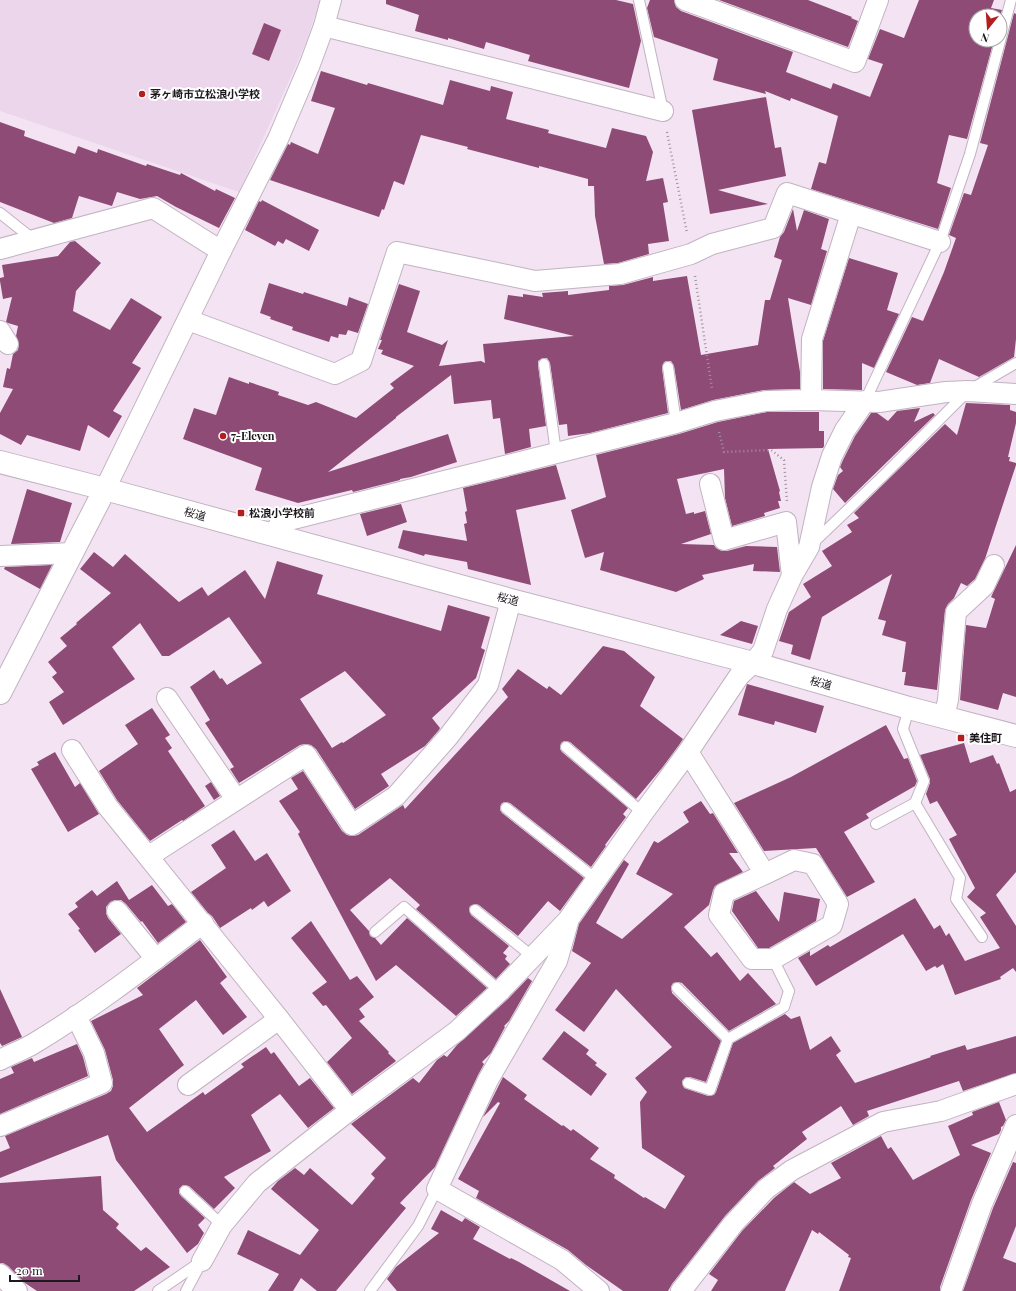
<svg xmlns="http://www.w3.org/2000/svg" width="1016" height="1291" font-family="'Playfair Display','Noto Sans JP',serif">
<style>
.built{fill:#ebd6eb}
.building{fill:#8e4b76;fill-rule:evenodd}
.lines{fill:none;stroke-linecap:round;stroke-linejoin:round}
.lane-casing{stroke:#c1b3c1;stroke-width:12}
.street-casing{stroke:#c1b3c1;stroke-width:22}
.secondary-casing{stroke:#c1b3c1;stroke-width:24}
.path{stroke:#9f939e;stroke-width:2.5;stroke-dasharray:1 3;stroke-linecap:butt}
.lane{stroke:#fff;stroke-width:10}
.street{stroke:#fff;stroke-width:20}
.secondary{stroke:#fff;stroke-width:22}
.poi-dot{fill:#b1201f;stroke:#fff;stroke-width:1.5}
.labels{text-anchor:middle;stroke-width:4;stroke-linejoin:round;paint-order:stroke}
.poi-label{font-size:11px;font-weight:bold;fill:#1d181d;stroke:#fff;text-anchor:start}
.street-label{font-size:11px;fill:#1d181d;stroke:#fff}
</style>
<rect width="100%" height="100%" fill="#f4e4f3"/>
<path class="built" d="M0,0h320l-14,43 -67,149 -239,-81z"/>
<g class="building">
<path d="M386,0h230l17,4 8,37 -12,47 -101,-27 2,-6 -44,-13 -2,7 -36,-11v2l-33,-9 4,-16 -33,-11z"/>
<path d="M650,0h24l2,7 5,4 112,41 -7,20 45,17 2,-6 37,14 13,-33 -15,-5 12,-30 24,9 15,-38h75l-3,8 11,2 -2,6h-24v24h18l-27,99 -18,-4 -12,48 14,5 -13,41 -127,-40 8,-27 7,2 12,-48 -47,-18 -1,3 -25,-10 1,3 -53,-14 5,-21 -64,-22 -7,-29z"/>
<path d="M719,0h89l44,17 -1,1 7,3 -10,26z"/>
<path d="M1014,13l2,1v325l-2,18 -35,20 -40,-18 -9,24 -13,2 -31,-13 26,-55 11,4 21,-49 12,-34 -7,-3 15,-42 7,2 17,-50 -8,-2z"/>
<path d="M264,23l17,7 -12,31 -17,-7z"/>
<path d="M321,71l46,14 1,-2 75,22 7,-25 40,11 1,-5 22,6 -7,27 43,11 -1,3 58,15 6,-20 34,8 7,16 -7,29 17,-3 5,24 -5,1 6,38 -21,3 1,10 -31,9 -14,1 -9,-48 -1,-30h-6v-7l-49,-13v2l-72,-19 1,-2 -47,-12 -17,50 -10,-4 -10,29 -2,-1 -3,8 -109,-37 18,-36 2,1 1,-3 27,12 17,-46 -24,-7z"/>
<path d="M766,97l9,51 6,-1 5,29 -68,14 50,14 -58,10 -18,-104z"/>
<path d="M0,122l25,9 -1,5 51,18 3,-8 19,7 1,-4 48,17 1,-2 33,11 1,-2 34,18 1,-2 19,9 -16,30 -43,-21 -19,-11 -17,3 -23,-7 -5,14 -33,-10 -7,22 -18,5 -54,-21z"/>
<path d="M262,200l57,30 -10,21 -23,-12 -3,5 -5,-3 -3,5 -30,-16 14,-29 2,1z"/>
<path d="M793,209l4,22 7,-21 25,9 -8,30 6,2 -16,54 -23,-7 12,74v17l-36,1 -51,10 -32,10 -7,-44 -3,-5h-4l-3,1 -2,6 6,45 -78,20 -22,3 -1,-12 -8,1 -9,-62 -3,-5h-4l-5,3v4l8,61 -17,3 2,18 -26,7 -5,-36 -7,1 -2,-19 -37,4 -3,-29 -55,42v1l-68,54 120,-38 9,28 -46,15 -11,2v1l-47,12 -1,-2 -54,13 -43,-13 7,-22 -79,-29 11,-31 22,7 13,-38 20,7v-2l30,10 -1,3 30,10 8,-3 40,16 38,-30 -4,-4 24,-18 -33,-12 2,-4 -5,-1 4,-9h-2l19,-56 21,7 -13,41 35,13 6,-5 -9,26 42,-5 4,2 -2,-19 91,-8 -70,-17 4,-24 15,2v-3l20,3 -1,-4 26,-2v4l41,-5v-4l14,-1 30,-8v4l34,-5 14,79 57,-10 7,-45h5l12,-40 -8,-3 6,-20 4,-5z"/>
<path d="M75,241l26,22 -25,28 -3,20 37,19 21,-32 31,19 -30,46 9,5 -28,43 9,5 -13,22 -21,-13 -8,26 -53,-16 -6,10 -21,-11v-21l13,-24 -10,-2 4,-19 3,1 3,-15 5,-4 1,-6 -3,-8 2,-10 -10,-3 -2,-1 6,-25 -9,2 -3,-18v-3l4,-1 -2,-12 56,-9 12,-14z"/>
<path d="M849,258l49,15 -11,37 12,4 -25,54 -12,-5v27l-39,-1v-48z"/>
<path d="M269,283l34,11 1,-2 43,14 2,-9 19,7 -10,29 -10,-3 -2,5 -7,-1 -1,4 -7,-2 -2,6 -37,-12 1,-3 -23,-8 1,-2 -11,-4z"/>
<path d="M966,403l44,2v5l6,2v11l-8,34h2l-1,4 7,2v2l-31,94 -10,20 -8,7 -6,-3 -7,15 -6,6 -3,6 -8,80 -33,-5 2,-13h-4l4,-30 -24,-7 4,-14 -8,-2 14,-45 -70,43 -12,43 -19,-6 2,-9 -14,-4 10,-29 22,-15 -8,-13 29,-18 -10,-15 30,-19 -5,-7 12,-7 -5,-5 91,-89 12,11z"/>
<path d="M920,408l-6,14 19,-9 2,2 -90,88 -12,-14 5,-14 5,-4 -3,-4 3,-7 12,-24 16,-23h6l11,8 9,-10z"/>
<path d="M767,412h52v19h5v15l-1,2 -55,1 12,42 -1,1 2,9h-3l2,7 -16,5 1,3 -33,10 -7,-28 -1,-29 -47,10 9,35 8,-2v2l11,-3 6,23 -30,10 33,1 2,3 6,3h5l19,-5 31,1 3,25 -27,-1 1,-7 -52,11 2,4 -28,13 -76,-22 4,-18 -19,6 -14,-48 35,-13 -10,-42 83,-21 39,-12z"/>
<path d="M556,465l10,34 -50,11 15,75 -63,-16 -1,-7 -42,-8 -1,2 -26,-8 5,-18 64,11 -3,-17 3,-1 -2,-11 2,-1 -4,-23z"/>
<path d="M27,489l45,14 -12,39 -49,2z"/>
<path d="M401,504l6,18 -40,14 -7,-22z"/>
<path d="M1016,545v152l-13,-4 -5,17 -38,-10 6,-75 20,3 9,-29 -4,-2z"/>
<path d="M94,552l19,15 12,-13 54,48 23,-15 6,9 37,-26 20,29 12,-38 46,14 -6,19 124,37 7,-26 42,12 -9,31 4,2 -9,28 -44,40 8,10 -1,2 -14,16 -44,28 8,12 -34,23 -39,-60 -5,-4 -6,-1 -5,1 -61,38 -9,-14 4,-2 -29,-44 5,-3 -20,-33 24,-17 6,9 2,-1 5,7 35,-22 -33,-46 -60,39h-7l-22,-33 -28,24 23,32 -72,46 -14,-23 15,-10 -12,-15 5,-4 -9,-11 19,-16 -7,-8 17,-14 -1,-1 35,-30 -31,-24zM345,671l41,44 -43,28 -1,-1 -10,6 -32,-49z"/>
<path d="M52,565l-12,24 -36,-20 1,-2z"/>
<path d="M741,621l17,5 -6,18 -32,-9z"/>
<path d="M603,646l21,5 31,26 -15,29 43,33 -4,6 -17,23 -26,31 -66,-57 -6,-1 -3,2 -1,6 2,3 66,56 -5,6 3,3 -21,28 1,1 -15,21 -81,-64 -6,-1 -3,2 -1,6 2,3 82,65 -24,33 -12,-10 -30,35 -39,-31 -3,-1 -6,2 -1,3 2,6 38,31 -6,7 4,3 -2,3 5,5 -14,15 -80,-70 4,-4 -30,-27 -40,32 19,21 1,5 5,2 6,7 26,-27 80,70 -31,28 -60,-51 -20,16 -78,-147 2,-2 -21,-31 19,-12 -7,-11 12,-7 39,60 5,4 6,1 5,-1 45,-30 2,4 103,-112 -6,-8 16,-20 29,20 2,-3 12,9z"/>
<path d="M747,684l77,22 -8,27 -41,-12 -1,4 -36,-10z"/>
<path d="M152,708l18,27 -5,3 7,10 -4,3 37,55 -22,15 -1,-1 -32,21 -33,-41 -18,-29 39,-27 -13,-19z"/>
<path d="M886,725l18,34 4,-1 9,23 -2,5 -49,28 3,4 -25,14 31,50 -28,15 -31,-49 -52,3 -30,-48 57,-26z"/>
<path d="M964,743l6,20 23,-8 4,9 2,-1 11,29 6,-3v83l-20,23 20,31v46l-3,-4 -13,9 1,2 -46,16 -12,-31 -6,4 -2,-2 -9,5 -23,-37 -87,52 -18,-28 12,-7v5l18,-11 2,2 85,-49 19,31 6,-4 6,11 3,-3 16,28 35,-13 -20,-31 6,-4 -19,-16 8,-9 -26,-49 8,-4 -20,-34 -7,3 -4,-10 4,-11v-4l-10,-24z"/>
<path d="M55,752l20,35 5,-4 19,31 -31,18 -37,-63 8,-4 -2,-3z"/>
<path d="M211,782l9,14 -6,4 -9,-14z"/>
<path d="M701,801l9,13 3,-1 25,40h-9l14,19 -28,14 -2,4 -4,15 -25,22 27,30 6,-5 23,29 8,-8 28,31 -47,27 -47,-48 -4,-1 -5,1 -2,4 1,6 49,48 -15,41 -16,-5h-4l-4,4 2,7 24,8 6,-1 2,-3 17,-49 52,-29 6,5 9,-3 10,34 21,-14 10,15 -5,4 19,28 76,-26 -1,-1 35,-11 2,5 49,-14v37l-53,18 -4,-10 -92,30 2,5 -16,9 -12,-19 -39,26 5,7 -34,27 2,2 -17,13 -33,35 -53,68 -4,7h-45l-37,-26 -18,-15 -92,-52 3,-7 -21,-12 42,-76 -2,-1 -15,15 20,-40 24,18 -3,4 38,27 1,-1 8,6 2,-2 26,19 -9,11 25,16 -1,3 30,20 1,-1 20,12 20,-33 -43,-28 -2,-46 7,-10 -12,-14 37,-31 -56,-58 -32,43 -29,-22 36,-47 -19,-12 7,-27 45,-64 5,4 -33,59 26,16 51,-45 -37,-20 18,-33 4,2 31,-21 -6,-10z"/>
<path d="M234,830l21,31 12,-8 24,38 -23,16 -4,-6 -12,9 -1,-2 -31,20 -8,-12 -4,-3 -17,-21 35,-24 -15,-23z"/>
<path d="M117,881l12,19 23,-15 16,21 4,-2 14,18 -28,21 -16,-22 -1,1 -15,-18 -5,-4h-6l-5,2 -4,5v6l2,5 13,16 -26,19 -17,-23 2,-1 -12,-15 10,-7 -3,-4 17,-13 5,6z"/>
<path d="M756,891l23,31 5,-30 36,7 -4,22 -47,27h-11l-26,-37 2,-10z"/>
<path d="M311,921l39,59 7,-4 17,21 -15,12 6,8 -6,4 30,31 -1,1 8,8 -44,33 -25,-32 25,-24 -26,-33 -3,1 -11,-13 15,-11 -36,-44z"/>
<path d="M200,940l27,37 -7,6 27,34 -24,18 -27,-35 -37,29 25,36 -55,43 18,24 56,-40 2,3 39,-28 -3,-3 25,-17 5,7 3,-2 25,34 11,-8 24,30 -26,20 -28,-34 -29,21 20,36 -47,26 11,11 -21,21 -25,-23 -6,-1 -4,4v4l2,3 24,22 -7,7 6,8 -6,11 -11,9 -71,-93 -8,-25 -108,43v-26l10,-4 -5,-12 101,-42 5,-3 2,-5v-6l-8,-30 -14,-29 52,-26 -6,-7z"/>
<path d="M528,978l4,3 -23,40 -5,5 1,1 -14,26 -9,9 2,2 -6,11 -43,92 -35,36 6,5 -70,83h-19l-16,-13 -8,13h-25l11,-17 -42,-20 11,-24 52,25 19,-25 -48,-41 7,-8 17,-13 9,7 6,-7 42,37 23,-27 -4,-4 15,-16 -35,-34 62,-46 6,5 18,-23 7,-5 3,2 10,-12 51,-46z"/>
<path d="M0,989l22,48 -20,9 -2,-3z"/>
<path d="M564,1031l25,19 -3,4 11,9 -2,2 12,9 -16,22 -49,-37z"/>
<path d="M77,1044l6,13 5,19 -88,38v-35l14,-6 -3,-6 21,-9 2,4z"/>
<path d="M999,1102l7,18 -3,6 -2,1v3l-2,4 -28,11 20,8 -20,47 -31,87v4h-101l12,-33 -3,-1 1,-2 -30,-23 -1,2 -6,-4 -27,61h-74l7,-11 -9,-6 33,-43 32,-33 20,-16 16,12 31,-16 -10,-15 50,-27 7,13 3,-2 22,33 47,-25 -12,-29 25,-11 -1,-3z"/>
<path d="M1013,1162l3,1v63l-13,32 13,5v28h-53l30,-83z"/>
<path d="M101,1176l2,34 16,14 -3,4 25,23 5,-4 24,20 -36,24h-97l-12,-8 -17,-17 -5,-3h-3v-80z"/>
<path d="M441,1210l21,12 3,-4 15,9 -7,12 37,20 1,-1 8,4 51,29h-173l-10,-12 9,-12 43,-34 -8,-4z"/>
</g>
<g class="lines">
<defs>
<g id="lane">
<path d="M639,0l24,111"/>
<path d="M0,213l34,27"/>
<path d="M544,364l12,89"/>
<path d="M668,367l8,56"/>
<path d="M865,401l75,-159 30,-88 41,-154"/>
<path d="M812,544l72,-69 84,-84 48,-28"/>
<path d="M566,747l77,66"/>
<path d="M915,803l45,75 -4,21 26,38"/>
<path d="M506,808l91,72"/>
<path d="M876,824l39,-21 9,-22 -21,-52 6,-21"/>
<path d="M475,910l58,47"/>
<path d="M375,932l29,-25 96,84"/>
<path d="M677,988l51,51"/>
<path d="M688,1083l22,7 18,-51 56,-32 5,-16 -16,-32"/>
<path d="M185,1191l37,34"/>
<path d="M158,1291l44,-30"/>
<path d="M186,1291l15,-28"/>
<path d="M370,1291l48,-65 19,-37"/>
</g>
<g id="street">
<path d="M685,0l170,62 23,-62"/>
<path d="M324,26l339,85"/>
<path d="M0,249l153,-41 68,43"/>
<path d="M188,320l147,54 26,-13 36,-109 138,29 85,-7 71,-20 21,-10 61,-16 14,-35 153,49"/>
<path d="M0,331l8,13"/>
<path d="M811,400l1,-61 39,-125"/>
<path d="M710,484l14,56 62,-18 6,54"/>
<path d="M105,489l116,-238 57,-112 32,-75 14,-38 7,-26"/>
<path d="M273,535l8,-13 395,-99 39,-12 51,-10 45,-1 68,2 67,-10 22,-1 48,3"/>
<path d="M0,556l73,-3"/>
<path d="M167,698l69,101"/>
<path d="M944,717l4,-17 8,-88 28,-26 10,-21"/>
<path d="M72,750l36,57 171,212 71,91"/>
<path d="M688,752l77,122 29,-14 19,4 25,40 -6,21 -59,34h-21l-33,-44 5,-22 41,-19"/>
<path d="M149,856l157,-101 46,70 44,-29 52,-59 40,-52 23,-85"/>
<path d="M117,911l39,48"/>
<path d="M568,922l-11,39 -69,119 -51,109 125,71 37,31"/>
<path d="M0,1060c11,-6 23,-10 33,-16 60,-36 115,-79 170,-121"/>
<path d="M188,1085l91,-66"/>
<path d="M0,1126l102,-43 -8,-30 -18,-37"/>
<path d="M202,1261l20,-36 35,-42 93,-73 107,-79 43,-40 68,-71 75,-107 45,-61 51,-76 14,-13 10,-12 14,-42 15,-33 17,-29 13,-60 10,-31 13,-26 20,-29"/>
<path d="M0,1274l17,17"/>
<path d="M681,1291l52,-67 33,-35 26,-19 91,-48 58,-11 75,-27"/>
<path d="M951,1291l31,-87 34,-79"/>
</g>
<g id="secondary">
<path d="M0,462l105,27 406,111 242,63 156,45 107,28"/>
<path d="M0,693l105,-204"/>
</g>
</defs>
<use href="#lane" class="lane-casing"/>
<use href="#street" class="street-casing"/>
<use href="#secondary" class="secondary-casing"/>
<g class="path">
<path d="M667,132l20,101"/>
<path d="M695,276l17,113"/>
<path d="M719,432l5,20 47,-2 13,10 3,42"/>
</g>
<use href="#lane" class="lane"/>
<use href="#street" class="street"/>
<use href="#secondary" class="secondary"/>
</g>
<g class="poi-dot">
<circle cx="142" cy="94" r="4"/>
<circle cx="223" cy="436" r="4"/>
<rect x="237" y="509" width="8" height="8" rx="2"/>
<rect x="957" y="734" width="8" height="8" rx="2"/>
</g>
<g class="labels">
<g class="poi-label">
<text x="150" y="98">茅ヶ崎市立松浪小学校</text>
<text x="231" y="440">7-Eleven</text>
<text x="249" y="517">松浪小学校前</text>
<text x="969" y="742">美住町</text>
</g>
<g class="street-label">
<text transform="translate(195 514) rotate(16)" y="4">桜道</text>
<text transform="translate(508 599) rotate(15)" y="4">桜道</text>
<text transform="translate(821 683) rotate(16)" y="4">桜道</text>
</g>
</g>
<g transform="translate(988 28) rotate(197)"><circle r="19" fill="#ffffff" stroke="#a5a3a5"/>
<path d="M0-3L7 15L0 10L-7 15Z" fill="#b1201f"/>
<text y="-6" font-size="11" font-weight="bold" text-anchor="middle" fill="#1d181d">N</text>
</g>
<path d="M10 1275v6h69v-6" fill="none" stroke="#1d181d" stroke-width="2"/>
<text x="16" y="1275" font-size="12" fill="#1d181d" stroke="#ffffff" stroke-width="3" paint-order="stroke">20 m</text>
</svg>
